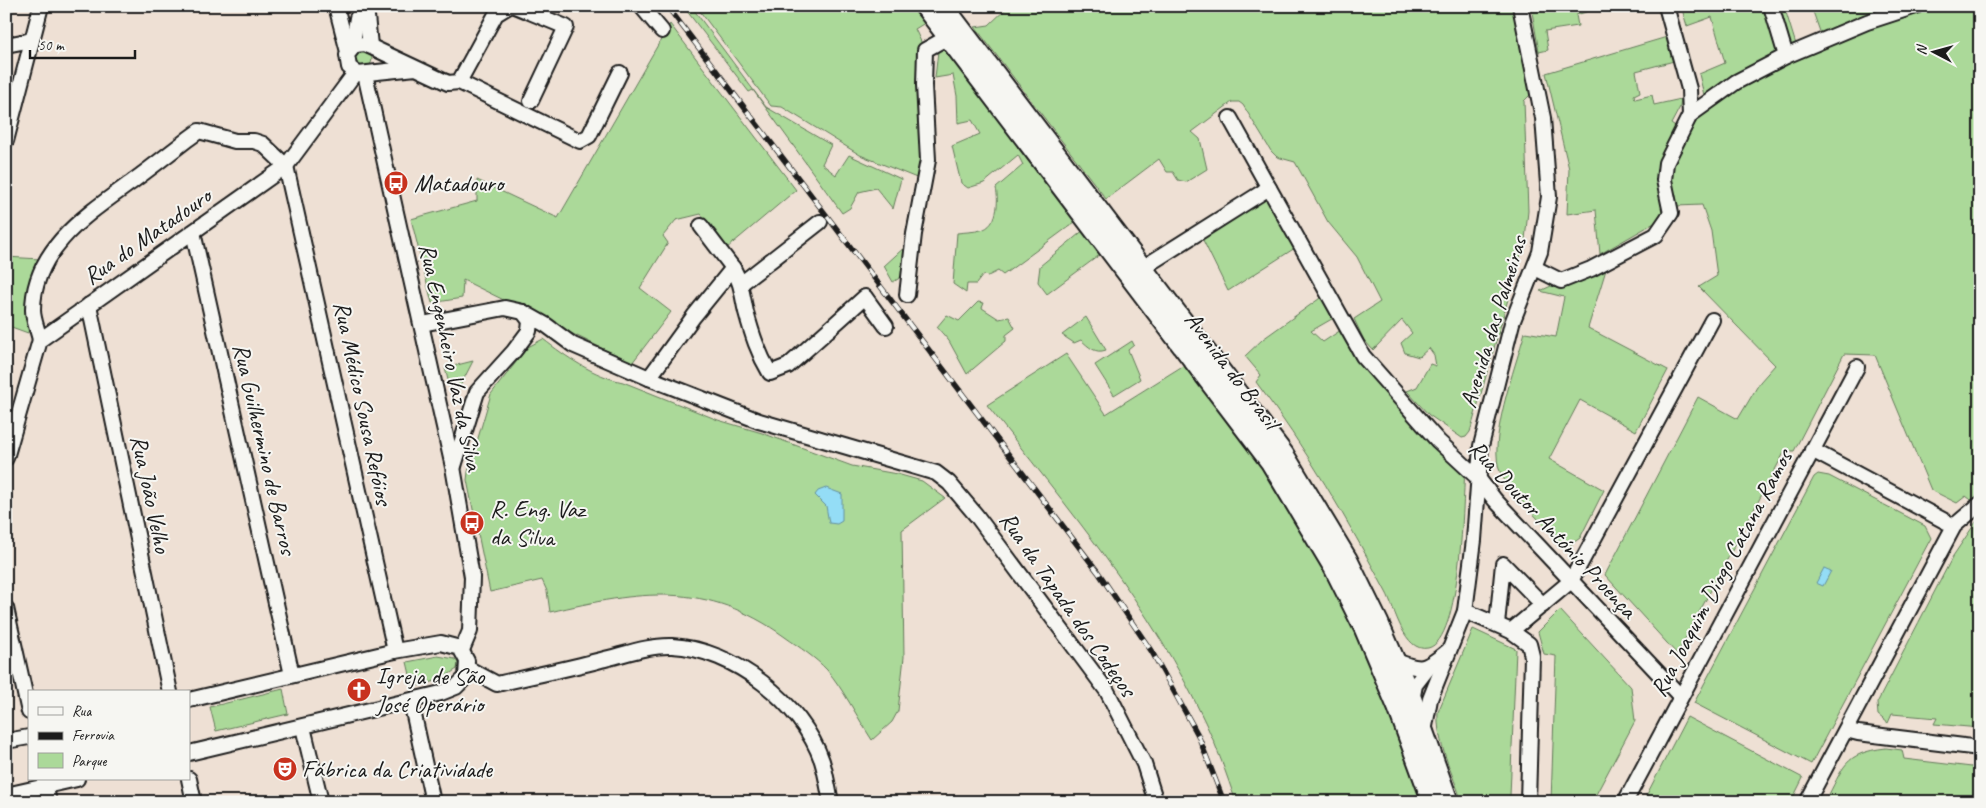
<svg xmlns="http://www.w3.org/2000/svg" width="1986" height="808" font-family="Caveat,sans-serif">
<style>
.green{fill:#abd999;stroke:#647a5a}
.water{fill:#94ddf6;stroke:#64909f}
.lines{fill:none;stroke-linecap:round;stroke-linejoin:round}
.minor-casing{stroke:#1c1c1c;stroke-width:18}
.secondary-casing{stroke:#1c1c1c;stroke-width:24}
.minor{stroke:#f6f6f2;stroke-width:14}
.secondary{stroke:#f6f6f2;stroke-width:20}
.rail-casing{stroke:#1c1c1c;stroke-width:5.5}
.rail{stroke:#f6f6f2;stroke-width:4;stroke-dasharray:11;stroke-linecap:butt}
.labels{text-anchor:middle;stroke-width:4;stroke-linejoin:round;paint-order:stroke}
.poi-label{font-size:24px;fill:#1c1c1c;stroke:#f6f6f2;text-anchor:start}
.street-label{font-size:24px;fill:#1c1c1c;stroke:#f6f6f2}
</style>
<rect width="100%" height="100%" fill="#eee0d4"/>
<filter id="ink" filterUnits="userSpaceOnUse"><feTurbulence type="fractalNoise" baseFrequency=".02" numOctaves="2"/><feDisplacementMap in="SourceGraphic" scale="10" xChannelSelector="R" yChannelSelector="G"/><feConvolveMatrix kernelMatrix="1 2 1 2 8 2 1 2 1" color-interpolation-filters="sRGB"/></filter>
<g filter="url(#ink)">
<g class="green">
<path d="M683,6h8l75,101 65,38 -9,19 14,11 13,-20 52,24 -8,30 -17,-21 -17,4 -9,16 -8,5 -89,-123 -4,2z"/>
<path d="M696,6h229l8,12 -18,11 10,21 -1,131 -64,-26 -78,-48 -11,-1z"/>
<path d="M1009,6h503l20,87 -8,8 4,110 -3,29 -55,192 -4,5 -4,1 -33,-23 -22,-24 10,-4 13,-23 6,2 -2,-11 -5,-7 -10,9 -14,-4 -4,-10 11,-10 -10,-13 -29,30 -9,-10 -10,-21 26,-17 -23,-45 -29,-35 -33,-60 -18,-5 -6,-6 -28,-46 -4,-3h-7l-40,30 8,7 7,30 -21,13 -8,-2 -5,-8h-6l-8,-13 -53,40 -131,-172 14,-2z"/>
<path d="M1531,6h57l1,5 -13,4 2,11 -33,5 3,19 -9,2z"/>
<path d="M1681,6h103l14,45 25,-11 -12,-34h169v501l-14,-11 -9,7 -26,-13 -56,-135 -31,-1 -50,97h-9l-108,203 -72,-79 93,-178 40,22 22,-37 15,-17 -76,-78 18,-11 -6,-45 -9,-26 -26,1c-3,-11 -8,-22 -6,-34 1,-16 26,-51 37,-64l-8,-34 26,-11 -13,-46 -25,9z"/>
<path d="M670,24l126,166 -69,58 -26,-34 -25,6 -13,16 5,7 -28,45 31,24 -39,51 -169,-83 -1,18 -30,5 -21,-84 66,-18v-21l81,38z"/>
<path d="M1667,37l7,24 -38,10 4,21 -6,3 1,4 17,-4 2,10 27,-6 -1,8 -9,17 7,5 -20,46 8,36 -3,7 -63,36 -4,-44 -29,4 2,-45 -23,-96z"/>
<path d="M948,45l131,174 -76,56 -5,-4 -10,5 -5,-1 -7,9h-9l-1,9 -13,-9 4,-51c8,-1 17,-1 24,-3 17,-4 18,-29 15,-42l27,-23 -5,-10 -34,28 -16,5 -7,-5 -9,-37 28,-12 -8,-14 -14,3 -1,-27 -4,-21 -18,3 3,-27z"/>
<circle cx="363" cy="59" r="9"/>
<path d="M1266,197l29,51 -67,43 -26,-53z"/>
<path d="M1085,229l20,22 -58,43 -9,-12 2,-16z"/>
<path d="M907,245l-4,31 -10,6 -9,-16z"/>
<path d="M6,257l34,2 -12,74 -22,-8z"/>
<path d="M1609,260l-21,68 80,42 -32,61 -56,-31 -31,59 55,31 -24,48 -11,8 -7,-2c-16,-18 -51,-50 -61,-70 -15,-29 15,-109 24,-142l31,5 8,-40 -24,-6z"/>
<path d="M1323,296l14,20 -26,15 12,11 21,-14 121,139c-2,30 -3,174 -37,181 -24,5 -33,-40 -42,-56 -39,-73 -80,-144 -130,-210l5,-7 -16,-19 18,-17z"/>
<path d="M978,302l6,1 -2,5 17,11 10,-2 6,11 -9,7v6l-39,33 -18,-33 -12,-14 10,-12 12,6z"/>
<path d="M1086,317l20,33c-11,4 -17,-3 -25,-10l-7,3 -12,-8z"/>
<path d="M543,339c23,18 51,37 80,43l95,38 44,13 90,33 45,8 25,7 23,17 -43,32 2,127 -6,54 -6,11 -20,18c-15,-23 -28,-50 -45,-70 -11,-12 -28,-23 -42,-33 -79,-57 -146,-46 -235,-25l-3,-21 -5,-11 -52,12 -23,-112 1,-8 23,-78 37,-47z"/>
<path d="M1132,341l2,4 -6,5 12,29 -26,16 -19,-30z"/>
<path d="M1066,354l40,60 83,-52 69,92 76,131 35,73 55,144h-188c-9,-26 -18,-53 -30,-78 -54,-117 -140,-219 -219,-319z"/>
<path d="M473,361l-20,39 -8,-32z"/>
<path d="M1818,474l11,2 96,50 6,12 -120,226 -117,-61 120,-226z"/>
<path d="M1980,516v212l-46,-4 3,-6 -45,-4 -4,9 -10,-8 -1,-12 76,-147z"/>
<path d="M1560,610l71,77 4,34 -43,81h-41l5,-146 -12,-2 -6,-22z"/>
<path d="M1473,629l43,20 -6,147 10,1v5h-58c-9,-28 -26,-60 -24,-90z"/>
<path d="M438,656l17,3 3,4 -1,6 -17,11 -27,7 -6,-25z"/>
<path d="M283,689l5,25 -72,17 -6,-24z"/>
<path d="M1687,717l116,61 -12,24h-148z"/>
<path d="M1886,748l16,2 2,9 76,9v34h-155c19,-35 18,-49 61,-54z"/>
</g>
<g class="water">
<path d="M826,488l16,6v27l-5,3 -8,-1 -3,-17 -11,-11 3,-4z"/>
<path d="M1824,568l7,3 -8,15 -7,-3z"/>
</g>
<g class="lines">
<defs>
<g id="minor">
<path d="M336,6l12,46"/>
<path d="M366,6l4,40"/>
<path d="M515,6l51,21 -35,74"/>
<path d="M641,6l21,25"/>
<path d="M1771,6l15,50"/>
<path d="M6,45l26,-5"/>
<path d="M352,48l5,-30 8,-12"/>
<path d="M416,68l-58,6 -9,-7 -2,-12 8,-10 10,-1 83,39 11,-1 37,-68 13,-8"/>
<path d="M365,74l88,393 19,110 -2,54 -8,19"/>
<path d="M459,82l121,59 9,-5 31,-63"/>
<path d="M1690,115l46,-33 50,-26 81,-34 49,-16"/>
<path d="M1230,118l39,70"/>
<path d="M6,141l35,-135"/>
<path d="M286,166l109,485"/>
<path d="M701,226l32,42"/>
<path d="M193,232l99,443"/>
<path d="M1535,268l26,13 30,-12 65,-34 15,-22 -7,-33 2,-17 24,-48 -1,-26 -23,-83"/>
<path d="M1136,272l133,-84 94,168 75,85 40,37 17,22 185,196"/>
<path d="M742,283l78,-61"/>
<path d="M907,295l7,-61 14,-74 -4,-75 1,-35 23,-13"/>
<path d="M89,305l81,387"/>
<path d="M523,312l23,13 27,20 76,33 45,-62 39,-48c9,16 9,27 13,44 6,22 12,41 24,61l18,-7 77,-69 21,29"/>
<path d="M422,324l83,-16 18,4 7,9 -1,10 -15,20 -37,41 -23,74"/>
<path d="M40,340c-2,-10 -7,-20 -7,-30 0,-62 56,-97 100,-129 19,-14 37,-28 55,-42l11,-8 36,10h19l9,3 23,22"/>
<path d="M649,378l110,43 177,52 13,10 27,32 131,176 37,73 12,38"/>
<path d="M1812,450l142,76"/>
<path d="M6,458l34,-118 246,-174 69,-93"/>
<path d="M6,608l23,104"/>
<path d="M1465,611l46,20 18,13 3,12 -4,146"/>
<path d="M1497,624l6,-60 40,41"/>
<path d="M1511,631l60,-50 141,-261"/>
<path d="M1394,660c28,12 31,10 54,-9"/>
<path d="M467,668l30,16c35,-8 70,-15 104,-24 22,-5 48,-15 71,-14 62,3 130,57 150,115 4,13 6,27 9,41"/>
<path d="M189,700l206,-49 46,-8 19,5 7,13 -1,16 -10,10 -15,6 -252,60"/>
<path d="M1412,701l3,-16 14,-18"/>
<path d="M411,702l22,100"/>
<path d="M303,727l18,75"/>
<path d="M1846,730l12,3 122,15"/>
<path d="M1424,732l6,-33 35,-88 9,-71 7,-94 31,-123 28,-71 9,-55 -6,-79 -23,-112"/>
<path d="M6,741l23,-4"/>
<path d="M44,779l5,23"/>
<path d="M189,779l5,23"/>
<path d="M6,795l71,-16"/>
<path d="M1625,802l232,-435"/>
<path d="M1807,802l147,-276 26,-22"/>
</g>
<g id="secondary">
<path d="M925,6l346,456 63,105 31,62 33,78 35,95"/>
<path d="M943,6l340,448 64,106 31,63 34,78 36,101"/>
</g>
</defs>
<use href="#minor" class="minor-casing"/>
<use href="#secondary" class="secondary-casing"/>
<use href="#minor" class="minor"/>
<use href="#secondary" class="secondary"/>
<defs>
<path id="rail" d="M667,6l431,566 54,80 46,83 26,67"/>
</defs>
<use href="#rail" class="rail-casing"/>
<use href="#rail" class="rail"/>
</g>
</g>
<defs>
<symbol id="bus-disc" viewBox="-11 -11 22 22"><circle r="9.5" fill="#c8321e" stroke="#f6f6f2"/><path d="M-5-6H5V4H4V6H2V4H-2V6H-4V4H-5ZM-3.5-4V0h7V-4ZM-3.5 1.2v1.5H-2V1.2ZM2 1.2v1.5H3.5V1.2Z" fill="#fff"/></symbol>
<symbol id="church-disc" viewBox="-11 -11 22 22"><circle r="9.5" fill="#c8321e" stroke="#f6f6f2"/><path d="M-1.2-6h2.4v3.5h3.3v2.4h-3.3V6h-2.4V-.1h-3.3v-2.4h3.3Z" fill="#fff"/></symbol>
<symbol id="theatre-disc" viewBox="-11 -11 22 22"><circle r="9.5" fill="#c8321e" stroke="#f6f6f2"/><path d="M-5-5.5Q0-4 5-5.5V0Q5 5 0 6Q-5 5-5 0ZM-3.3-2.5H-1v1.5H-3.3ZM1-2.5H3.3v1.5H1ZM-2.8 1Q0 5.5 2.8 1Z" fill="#fff"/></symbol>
</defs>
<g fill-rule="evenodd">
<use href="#bus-disc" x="382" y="169" width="28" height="28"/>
<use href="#bus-disc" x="458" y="509" width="28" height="28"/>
<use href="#church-disc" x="345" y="676" width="28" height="28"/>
<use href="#theatre-disc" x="271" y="755" width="28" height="28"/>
</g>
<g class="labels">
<g class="poi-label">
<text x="414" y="191">Matadouro</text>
<text x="490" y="517">R. Eng. Vaz<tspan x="490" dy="28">da Silva</tspan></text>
<text x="376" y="684">Igreja de São<tspan x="376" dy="28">José Operário</tspan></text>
<text x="302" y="777">Fábrica da Criatividade</text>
</g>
<g class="street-label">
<text transform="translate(147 236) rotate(-35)" y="8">Rua do Matadouro</text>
<text transform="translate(1493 322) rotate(-73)" y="8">Avenida das Palmeiras</text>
<text transform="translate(451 357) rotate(78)" y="8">Rua Engenheiro Vaz da Silva</text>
<text transform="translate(1232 370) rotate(53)" y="8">Avenida do Brasil</text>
<text transform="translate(363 403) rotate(78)" y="8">Rua Médico Sousa Refóios</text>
<text transform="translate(265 449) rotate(77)" y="8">Rua Guilhermino de Barros</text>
<text transform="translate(151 494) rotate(78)" y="8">Rua João Velho</text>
<text transform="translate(1553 529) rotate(47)" y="8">Rua Doutor António Proença</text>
<text transform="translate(1721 573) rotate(-62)" y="8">Rua Joaquim Diogo Catana Ramos</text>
<text transform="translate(1068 604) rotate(55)" y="8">Rua da Tapada dos Codeços</text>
</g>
</g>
<rect width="1986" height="808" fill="none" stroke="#f6f6f2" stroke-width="25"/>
<rect x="12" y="12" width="1961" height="783" fill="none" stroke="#1c1c1c" stroke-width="2" filter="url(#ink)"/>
<rect x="28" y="690" width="162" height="90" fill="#f6f6f2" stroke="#9f9f9c"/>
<rect x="38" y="707" width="25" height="8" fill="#f6f6f2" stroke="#9f9f9c"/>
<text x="72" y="716" font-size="15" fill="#1c1c1c">Rua</text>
<rect x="38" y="732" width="25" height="8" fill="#1c1c1c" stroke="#9f9f9c"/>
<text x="72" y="740" font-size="15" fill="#1c1c1c">Ferrovia</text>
<rect x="38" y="753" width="25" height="15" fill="#abd999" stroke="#9f9f9c"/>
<text x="72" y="766" font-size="15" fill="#1c1c1c">Parque</text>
<g transform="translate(1934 52) rotate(276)" stroke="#f6f6f2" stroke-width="4" paint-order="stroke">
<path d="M0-4L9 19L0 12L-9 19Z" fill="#1c1c1c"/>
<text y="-8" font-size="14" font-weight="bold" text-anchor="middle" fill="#1c1c1c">N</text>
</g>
<path d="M30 50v8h105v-8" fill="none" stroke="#1c1c1c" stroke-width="2.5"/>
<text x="38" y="50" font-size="15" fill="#1c1c1c" stroke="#f6f6f2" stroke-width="4" paint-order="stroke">50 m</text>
</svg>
